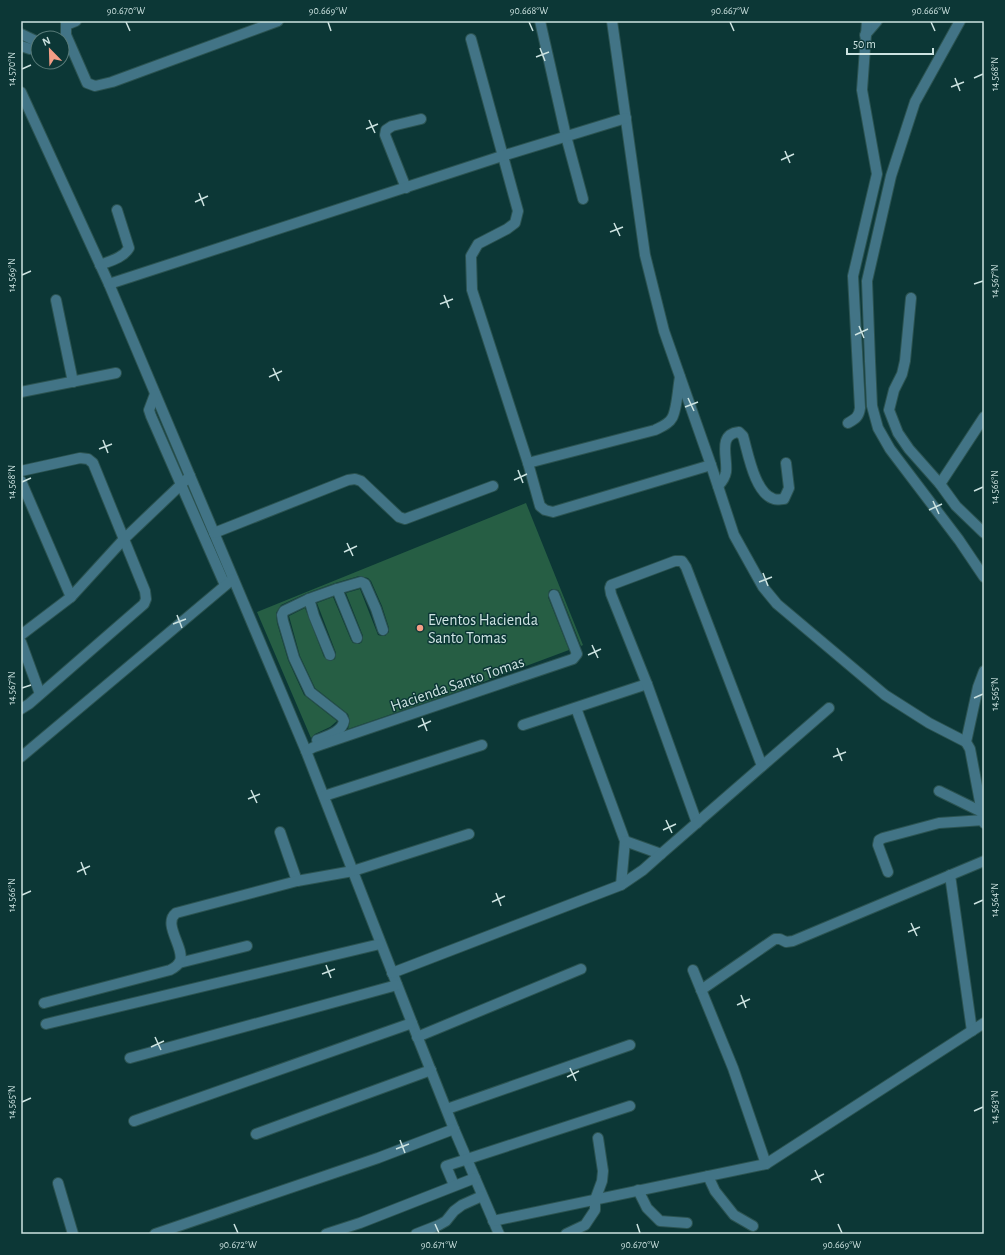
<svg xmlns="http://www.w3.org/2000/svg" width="1005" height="1255" font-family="'Alegreya Sans',sans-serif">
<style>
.building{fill:#265e44}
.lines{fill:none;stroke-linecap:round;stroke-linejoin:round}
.minor-casing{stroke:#2b5351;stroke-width:12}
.minor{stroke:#427486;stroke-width:10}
.ticks{fill:none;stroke:#cde3e1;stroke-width:1.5}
.poi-dot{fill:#f49e86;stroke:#0c3736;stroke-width:1.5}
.labels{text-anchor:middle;stroke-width:3;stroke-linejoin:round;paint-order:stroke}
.poi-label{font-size:16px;fill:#cde3e1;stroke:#0c3736;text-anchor:start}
.street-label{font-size:16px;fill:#cde3e1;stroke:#0c3736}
.neatline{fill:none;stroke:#cde3e1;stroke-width:1.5}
.ticks-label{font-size:10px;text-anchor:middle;fill:#cde3e1}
</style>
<rect width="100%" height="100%" fill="#0c3736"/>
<path class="building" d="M526,503l57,142 -2,1 -21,-53 -2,-3 -6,-1 -3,2 -1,6 21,53 -110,41 -111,38 2,-8 -2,-7 -33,-26 -15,-32 -11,-40 16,-8 19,49 6,4 5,-2 1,-6 -19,-50 16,-6 18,43 2,3 6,1 3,-2 1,-6 -17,-43 14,-4 18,46 4,1h3l4,-4v-4l-7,-22 -11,-25 -3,-3 -9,-2 -24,7 -28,10 -26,12 -5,8 1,10 11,37 16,35 33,26 -7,6 -15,7 -4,4 -54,-126z"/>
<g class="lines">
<defs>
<g id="minor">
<path d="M66,21v14l21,48 8,3 17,-4 166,-61"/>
<path d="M540,21l26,115 17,63"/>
<path d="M612,21l33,234 19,76 47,134 23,70 29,52 14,17 108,91 44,28 37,19"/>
<path d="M960,21l-45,81 -24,74 -24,105 3,80 2,45 6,22 12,21 69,91 25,37"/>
<path d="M66,25l10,-4"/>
<path d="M21,34l17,8"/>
<path d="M865,35l12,-14"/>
<path d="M471,39l47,172 -3,12 -8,6 -29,15 -7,12 1,34 56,173 12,43 5,4 8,2 158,-47"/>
<path d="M21,46l9,3 8,-2"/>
<path d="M21,92l88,192 197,467 106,272 42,106 45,105"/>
<path d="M406,188l-21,-53 1,-5 6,-4 29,-7"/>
<path d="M100,265c10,-4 23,-7 29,-17l-12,-38"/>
<path d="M109,284l393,-128 124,-38"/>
<path d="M911,298l-6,63 -3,13 -8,16 -5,20 9,23 11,16 31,35 16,22 28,27"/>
<path d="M56,300l17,82"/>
<path d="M21,392l95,-19"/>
<path d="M155,394l-6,16 2,6 74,169"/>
<path d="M848,423c7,-4 11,-6 12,-15l-7,-132 24,-102 -15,-84 5,-69"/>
<path d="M528,463l127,-33c6,-3 14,-6 17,-12 5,-8 6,-31 8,-41"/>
<path d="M21,471l59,-13 8,1 5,4 52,128 1,8 -2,5 -115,100 -8,5"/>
<path d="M21,481l50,116 53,-58 66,-63"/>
<path d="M940,484l44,-67"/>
<path d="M718,486c4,-4 7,-8 8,-14 2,-14 -9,-38 13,-40l4,4c5,17 12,58 31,63 3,1 7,0 10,0l5,-11 -3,-25"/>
<path d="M214,533l134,-53 7,-1 6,2 38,36 6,2 88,-33"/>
<path d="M337,589l24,-7 4,2 11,25 7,21"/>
<path d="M309,599l28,-10 20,49"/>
<path d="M21,635l50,-38"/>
<path d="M21,642l19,52"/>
<path d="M984,671l-6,16 -12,55 4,7 14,74"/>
<path d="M576,708l49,133 -4,44"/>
<path d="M523,725l124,-41"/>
<path d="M317,740c10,-4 25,-8 27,-19l-2,-4 -32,-25 -16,-34 -11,-37 -1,-6 2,-4 25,-12 5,17 16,39"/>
<path d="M306,751l8,-4 259,-88 4,-5 -23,-59"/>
<path d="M21,757l212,-178"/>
<path d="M939,791l45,22"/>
<path d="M324,796l158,-51"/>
<path d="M697,823l-50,-139 -36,-90 -1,-6 1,-3 64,-24h7l4,6 76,199"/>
<path d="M280,832l17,49"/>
<path d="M625,841l36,13"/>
<path d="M888,872l-10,-27 1,-5 4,-2 56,-15 45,-3"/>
<path d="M950,875l22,156"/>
<path d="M179,963l68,-17"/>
<path d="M693,970l40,98 33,96"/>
<path d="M392,973l229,-88 22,-15 18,-16 168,-146"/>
<path d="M701,990l74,-51h5l6,3 7,-1 191,-80"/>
<path d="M44,1003l126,-33c4,-2 8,-4 10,-9 5,-13 -18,-37 -4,-48l121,-32 56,-10 116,-37"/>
<path d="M46,1024l334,-80"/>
<path d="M417,1037l164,-68"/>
<path d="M130,1058l267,-73"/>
<path d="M447,1109l183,-64"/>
<path d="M134,1121l278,-98"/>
<path d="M256,1134l175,-64"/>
<path d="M708,1176l7,15 19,24 19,11"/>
<path d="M58,1183l15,51"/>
<path d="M454,1185l-8,-19 184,-60"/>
<path d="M638,1190l9,18 13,13 27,2"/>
<path d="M493,1221l273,-57 218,-141"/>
<path d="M155,1234l223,-76 76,-29"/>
<path d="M326,1234l34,-11 115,-45"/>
<path d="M416,1234l23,-9 7,-4 8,-10 8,-6 20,-9"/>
<path d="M566,1234l19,-9 10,-15v-10l7,-19 1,-10 -5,-33"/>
</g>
</defs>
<use href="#minor" class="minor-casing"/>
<use href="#minor" class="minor"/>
</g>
<path class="ticks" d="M126,22l4,9M328,22l3,9M529,22l4,9M730,22l4,9M931,22l4,9M540,48l5,13M536,57l13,-5M22,69l9,-4M955,78l5,13M974,78l9,-4M951,87l13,-5M369,120l6,13M366,129l12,-5M785,151l5,12M781,160l13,-6M199,193l5,13M195,202l13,-6M614,223l6,13M610,232l13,-5M22,275l9,-4M974,284l9,-3M444,295l5,13M440,304l13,-5M859,326l5,12M855,335l13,-6M273,368l6,13M269,377l13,-6M688,398l6,13M685,407l13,-5M103,440l5,13M99,449l13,-5M518,470l5,13M514,480l13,-6M22,482l9,-4M974,491l9,-4M933,501l6,13M929,510l13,-6M347,543l6,13M344,552l13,-6M763,573l5,13M759,582l13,-5M177,615l5,13M173,624l13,-5M592,645l6,13M588,655l13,-6M22,688l9,-3M974,698l9,-4M422,718l5,13M418,727l13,-6M837,748l5,13M833,757l13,-5M251,790l6,13M248,799l12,-5M666,820l6,13M663,830l13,-6M81,862l5,13M77,872l13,-6M496,893l5,13M22,895l9,-4M492,902l13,-6M974,904l9,-4M911,923l6,13M908,932l12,-5M326,965l5,13M322,974l13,-5M741,995l5,13M737,1005l13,-6M155,1037l6,13M151,1047l13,-6M570,1068l6,13M567,1077l12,-6M22,1102l9,-4M974,1111l9,-4M400,1140l5,13M396,1149l13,-5M815,1170l6,13M811,1180l13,-6M234,1224l4,9M435,1224l4,9M637,1224l3,9M838,1224l4,9"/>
<circle class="poi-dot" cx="420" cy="628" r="4"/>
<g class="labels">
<g class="poi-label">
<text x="428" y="625">Eventos Hacienda<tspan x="428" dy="18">Santo Tomas</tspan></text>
</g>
<g class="street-label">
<text transform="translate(457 683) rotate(-19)" y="6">Hacienda Santo Tomas</text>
</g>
</g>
<rect width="1005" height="1255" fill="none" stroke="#0c3736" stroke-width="44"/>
<g transform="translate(50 50) rotate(337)"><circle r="19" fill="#0c3736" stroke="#597c7a"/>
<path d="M0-3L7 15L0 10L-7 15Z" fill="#f49e86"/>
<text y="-6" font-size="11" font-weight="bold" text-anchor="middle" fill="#cde3e1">N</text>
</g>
<path d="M847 48v6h86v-6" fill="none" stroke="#cde3e1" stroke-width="2"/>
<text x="853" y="48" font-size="12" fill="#cde3e1" stroke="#0c3736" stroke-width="3" paint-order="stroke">50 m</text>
<rect x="22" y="22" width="961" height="1211" class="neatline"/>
<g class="ticks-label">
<text x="126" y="14">90.670°W</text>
<text x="328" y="14">90.669°W</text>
<text x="529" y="14">90.668°W</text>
<text x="730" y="14">90.667°W</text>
<text x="931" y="14">90.666°W</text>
<text transform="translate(11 69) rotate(-90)" y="4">14.570°N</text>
<text transform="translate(994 74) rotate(-90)" y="4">14.568°N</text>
<text transform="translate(11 275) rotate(-90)" y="4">14.569°N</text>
<text transform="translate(994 281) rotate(-90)" y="4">14.567°N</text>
<text transform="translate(11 482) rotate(-90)" y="4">14.568°N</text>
<text transform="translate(994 487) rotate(-90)" y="4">14.566°N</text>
<text transform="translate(11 688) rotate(-90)" y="4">14.567°N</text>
<text transform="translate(994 694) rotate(-90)" y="4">14.565°N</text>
<text transform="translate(11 895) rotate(-90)" y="4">14.566°N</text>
<text transform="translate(994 900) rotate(-90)" y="4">14.564°N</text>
<text transform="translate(11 1102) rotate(-90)" y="4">14.565°N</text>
<text transform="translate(994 1107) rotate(-90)" y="4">14.563°N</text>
<text x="238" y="1248">90.672°W</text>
<text x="439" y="1248">90.671°W</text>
<text x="640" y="1248">90.670°W</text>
<text x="842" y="1248">90.669°W</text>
</g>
</svg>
